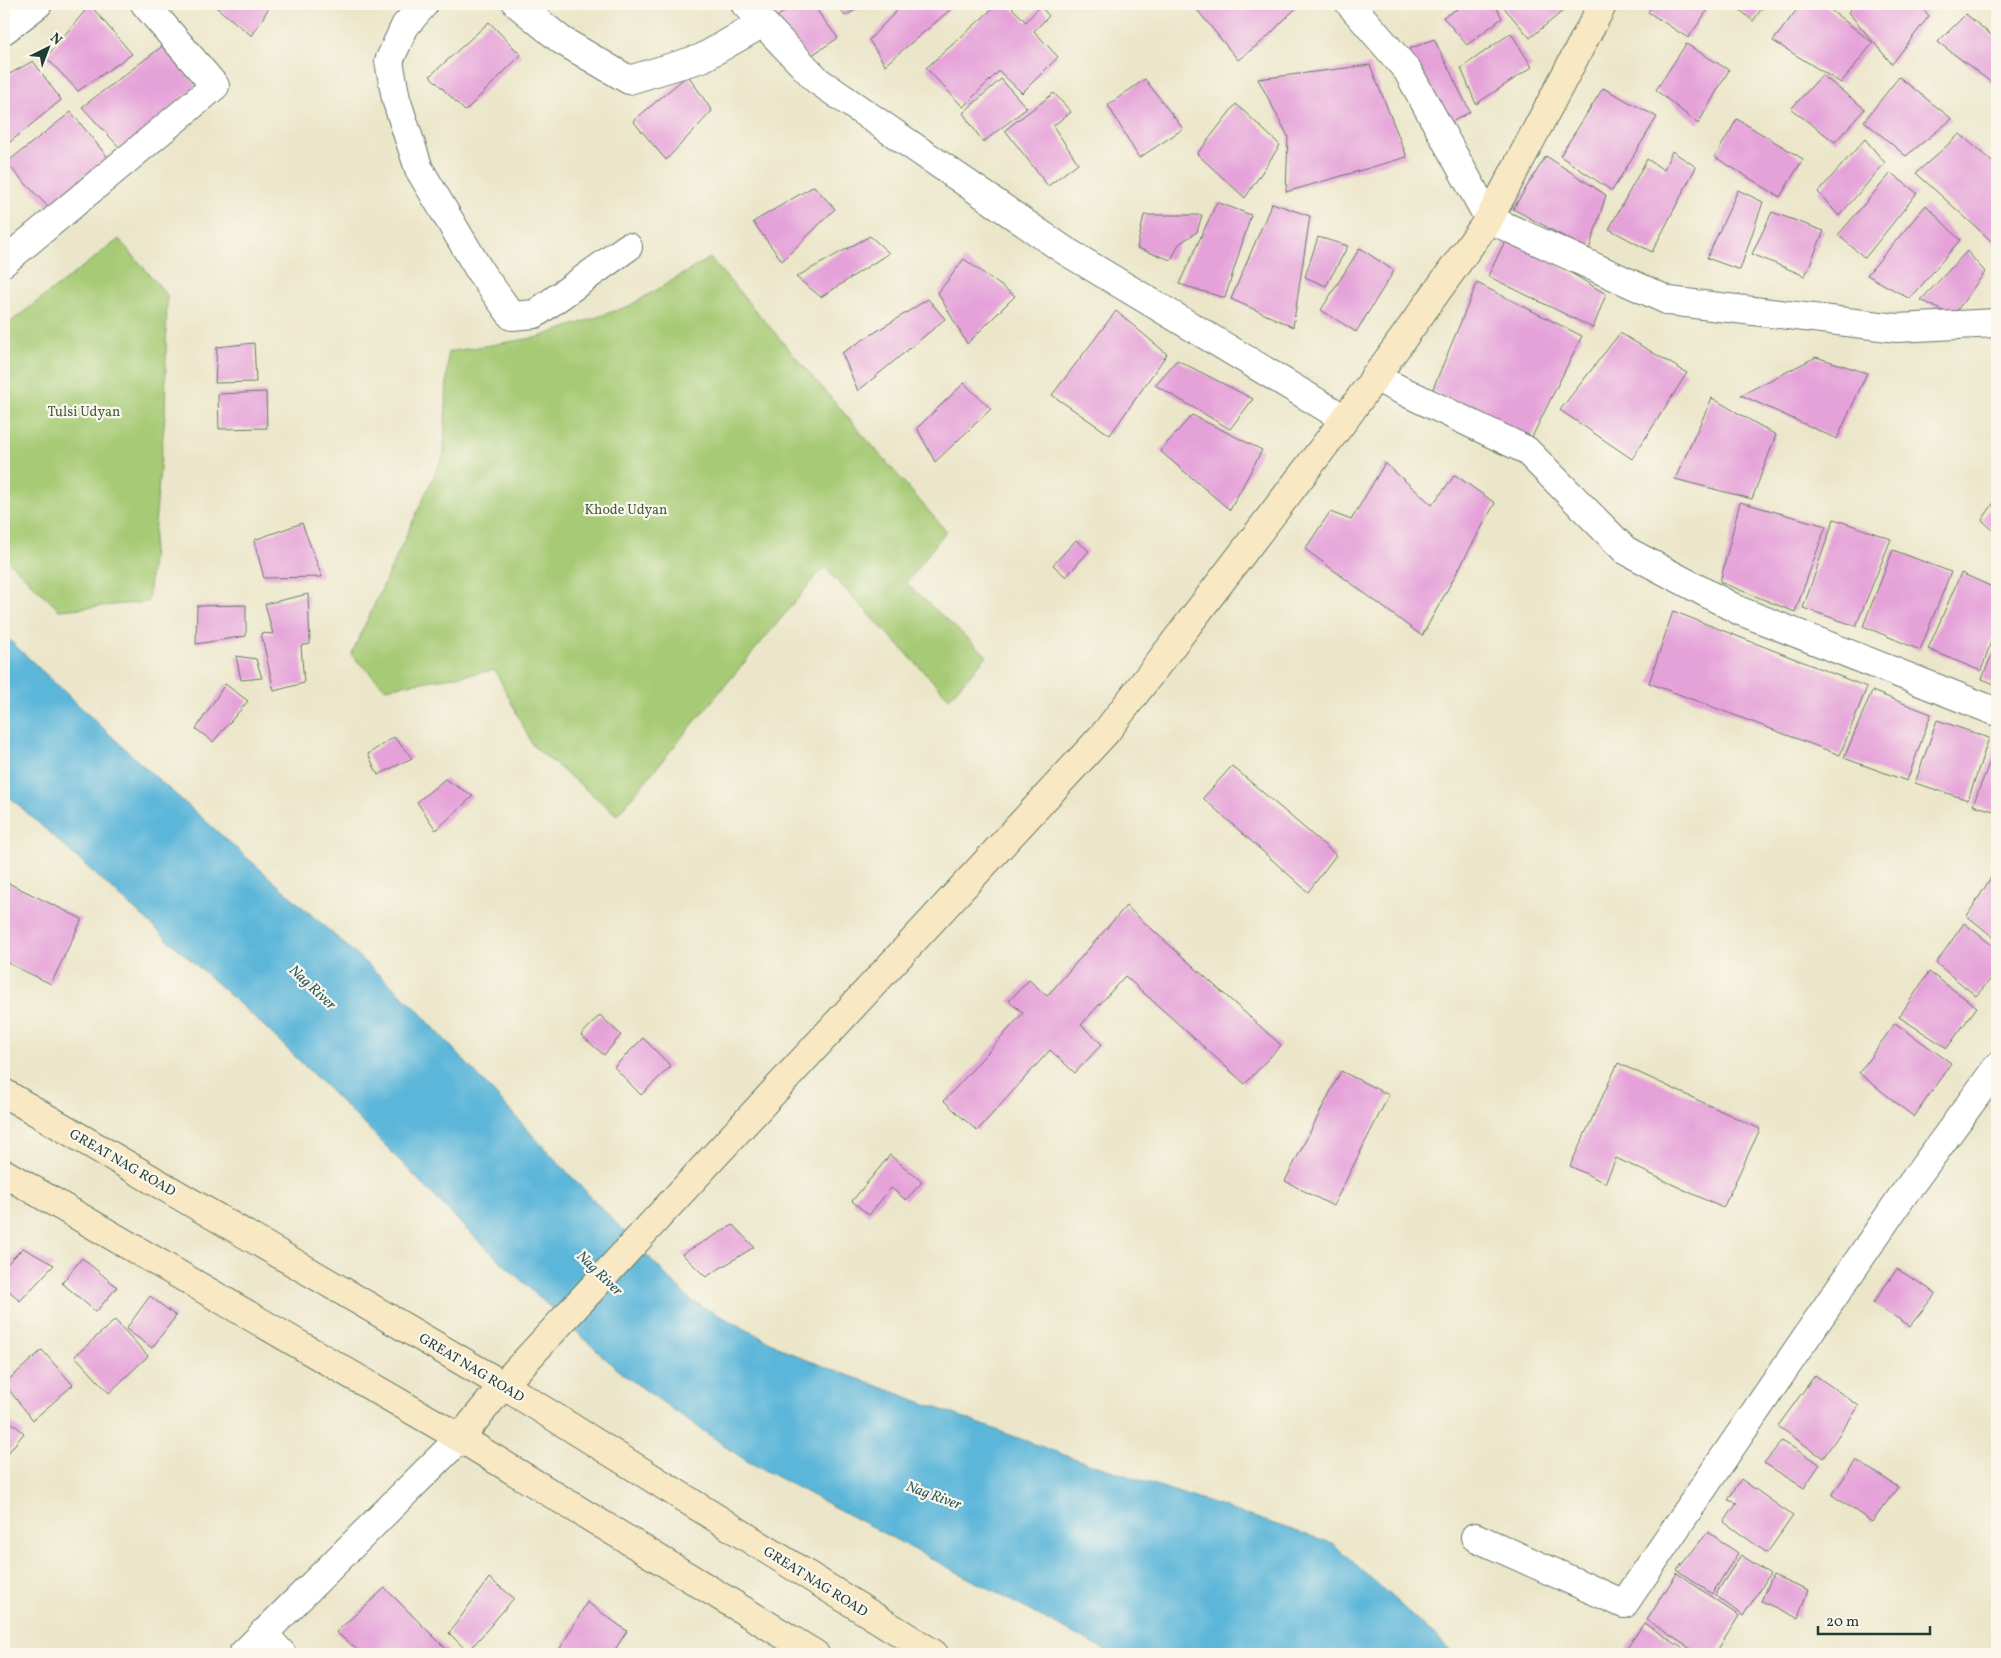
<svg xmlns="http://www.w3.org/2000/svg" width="2001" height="1658" font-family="Vollkorn,serif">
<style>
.green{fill:#a6ca74;stroke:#628454}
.water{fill:#5bb6d9;stroke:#3d7a86}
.building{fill:#e5a2d9}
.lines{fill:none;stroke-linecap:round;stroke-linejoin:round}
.minor-casing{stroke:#667868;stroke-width:30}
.tertiary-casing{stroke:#667868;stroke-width:30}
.secondary-casing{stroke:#667868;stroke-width:30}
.minor{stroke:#fff;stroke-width:28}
.tertiary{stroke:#fff;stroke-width:28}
.secondary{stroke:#f8e8c3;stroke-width:28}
.labels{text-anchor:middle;stroke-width:4.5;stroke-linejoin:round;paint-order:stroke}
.park-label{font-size:14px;fill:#416044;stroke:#fbf7ec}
.street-label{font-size:14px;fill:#1f3d34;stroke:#fbf7ec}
.water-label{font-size:15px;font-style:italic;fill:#2e5b5d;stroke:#fbf7ec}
</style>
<rect width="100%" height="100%" fill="#fbf7ec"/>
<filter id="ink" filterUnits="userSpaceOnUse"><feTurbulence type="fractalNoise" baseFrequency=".02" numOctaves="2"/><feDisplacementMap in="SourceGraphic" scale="10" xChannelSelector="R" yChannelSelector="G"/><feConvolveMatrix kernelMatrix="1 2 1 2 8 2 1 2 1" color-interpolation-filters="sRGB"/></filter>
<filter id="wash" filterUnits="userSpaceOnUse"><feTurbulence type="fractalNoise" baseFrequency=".0096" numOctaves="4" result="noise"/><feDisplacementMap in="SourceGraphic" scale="20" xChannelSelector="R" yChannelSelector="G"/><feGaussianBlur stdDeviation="1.12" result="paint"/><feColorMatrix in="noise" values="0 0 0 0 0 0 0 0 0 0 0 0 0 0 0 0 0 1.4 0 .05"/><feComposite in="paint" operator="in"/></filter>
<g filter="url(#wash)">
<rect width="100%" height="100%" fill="#ebe6c9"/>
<g class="green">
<path d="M119,239l48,56 -2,119 -17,188 -89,8 -55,-53v-230z"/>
<path d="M710,258l236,273 -40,52 81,73 -38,42 -125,-131 -207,248 -84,-69 -38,-76 -110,18 -34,-33 93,-201 4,-102 91,-15 90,-31z"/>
</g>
<path class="water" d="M4,635l136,128 272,241 135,147 143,149 109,57 268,99 265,87 123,111h-343l-367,-194 -124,-87 -154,-143 -92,-95 -110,-108 -261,-235z"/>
<g id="blocks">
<g class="building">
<path d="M212,4h59l-19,32z"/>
<path d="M796,4h16l26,34 -32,21 -31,-41z"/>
<path d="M837,4h29l-21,12z"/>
<path d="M903,4h54l-72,61 -16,-25z"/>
<path d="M998,4h10l18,18 14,-16 9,10 -15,15 24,26 -36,36 -23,-22 -36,36 -37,-39z"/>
<path d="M1205,4h95l-36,36 -26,20 -40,-49z"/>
<path d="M1466,4h29l7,14 -35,27 -24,-28z"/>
<path d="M1501,4h58l5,6 -34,28z"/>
<path d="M1654,4h58l-24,34 -40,-26z"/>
<path d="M1733,4h32l-12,17z"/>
<path d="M1801,4h22l50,39 -32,40 -68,-42z"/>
<path d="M1856,4h62l11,12 -37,48 -44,-52z"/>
<path d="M90,5l42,49 -54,37 -32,-34z"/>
<path d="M1966,14l31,26 -1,46 -58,-44z"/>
<path d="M489,22l32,33 -56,56 -35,-35z"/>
<path d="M1511,33l21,34 -56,37 -15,-36z"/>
<path d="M1434,39l36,73 -22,12 -41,-74z"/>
<path d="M1686,44l43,26 -31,54 -42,-34z"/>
<path d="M164,45l32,41 -74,64 -40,-43z"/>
<path d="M33,61l28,39 -57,47v-70z"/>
<path d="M1370,65l37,92 -121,35 2,-56 -30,-57z"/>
<path d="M688,75l24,36 -46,49 -33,-39z"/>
<path d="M1822,75l43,34 -30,33 -44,-33z"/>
<path d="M1899,77l53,42 -46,37 -42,-35z"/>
<path d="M1001,79l26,29 -44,34 -20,-29z"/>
<path d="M1145,79l38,50 -44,29 -31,-53z"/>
<path d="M1603,88l54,29 -45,74 -52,-35z"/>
<path d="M1054,93l17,19 -18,14 25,37 -30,23 -43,-56z"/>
<path d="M1236,104l44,41 -35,53 -48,-44z"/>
<path d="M71,112l39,48 -59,50 -45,-47z"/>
<path d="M1737,119l66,40 -23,38 -65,-40z"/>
<path d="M1960,134l37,32v80l-81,-73z"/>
<path d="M1865,139l20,24 -46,53 -21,-24z"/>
<path d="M1672,151l24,16 -44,85 -43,-23 38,-70 17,11z"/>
<path d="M1546,156l60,39 -17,55 -76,-41z"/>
<path d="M1891,173l26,20 -52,65 -27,-23z"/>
<path d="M814,186l21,23 -53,52 -29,-39z"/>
<path d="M1738,190l25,12 -23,68 -33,-12z"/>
<path d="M1217,202l34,13 -26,83 -46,-14z"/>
<path d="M1272,203l38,13 -17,111 -62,-28z"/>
<path d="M1926,205l34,35 -50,59 -43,-24z"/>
<path d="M1772,212l52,19 -19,45 -53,-22z"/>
<path d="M1144,215h58l-5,17 -18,12 -8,16 -34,-12z"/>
<path d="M1508,235l98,59 -13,34 -105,-52z"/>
<path d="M870,236l19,17 -68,44 -25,-20z"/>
<path d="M1318,237l30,9 -22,40 -21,-9z"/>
<path d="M1360,248l34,23 -38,61 -35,-22z"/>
<path d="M1967,251l18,21 -32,44 -32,-16z"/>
<path d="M964,259l51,37 -48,48 -29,-51z"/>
<path d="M1477,283l105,53 -51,103 -99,-48z"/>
<path d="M928,299l17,20 -87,72 -16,-38z"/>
<path d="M1116,311l51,43 -57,81 -58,-40z"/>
<path d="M1620,333l67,40 -55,86 -72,-49z"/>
<path d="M254,343l2,39 -41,1 2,-36z"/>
<path d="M1816,357l51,16 -30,66 -96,-44z"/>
<path d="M1177,360l76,39 -23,30 -75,-44z"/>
<path d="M964,383l27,26 -56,53 -18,-34z"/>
<path d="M266,392l1,36 -48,1 -1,-35z"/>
<path d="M1712,398l64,37 -24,64 -77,-20z"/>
<path d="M1192,415l70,35 -32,60 -70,-59z"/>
<path d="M1385,463l47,42 23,-30 40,28 -73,133 -117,-87 25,-37 21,8z"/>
<path d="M1997,498v36l-15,-14z"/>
<path d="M1740,502l86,24 -31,86 -75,-30z"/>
<path d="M1834,519l57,20 -35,87 -53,-18z"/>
<path d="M302,523l20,54 -58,1 -10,-38z"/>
<path d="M1076,540l13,11 -23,26 -13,-12z"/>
<path d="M1893,550l58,22 -31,78 -57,-24z"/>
<path d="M1961,573l36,16v35l-16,47 -53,-22z"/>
<path d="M308,594l2,50 -9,2 3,37 -30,8 -13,-58 12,1 -8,-30z"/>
<path d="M246,605v31l-50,8 1,-38z"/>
<path d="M1673,611l194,76 -27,68 -191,-72z"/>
<path d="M1997,641v44l-15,-6z"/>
<path d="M236,656l20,3 6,19 -21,2z"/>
<path d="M225,684l23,17 -35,41 -17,-13z"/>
<path d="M1872,691l59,23 -24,67 -63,-23z"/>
<path d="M1937,720l52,18 -21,62 -53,-17z"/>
<path d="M394,737l18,21 -34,17 -10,-21z"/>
<path d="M1997,743v69l-24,-7z"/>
<path d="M1232,766l104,89 -28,37 -105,-94z"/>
<path d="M445,779l28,17 -37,34 -19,-28z"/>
<path d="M1997,868v72l-30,-24z"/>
<path d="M4,881l78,38 -31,65 -47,-23z"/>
<path d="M1126,906l155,139 -36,39 -120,-108 -44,49 21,19 -27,29 -25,-23 -73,81 -33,-30 79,-88 -14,-12 20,-21 18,16z"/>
<path d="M1964,923l33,26v23l-21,24 -40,-33z"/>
<path d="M1929,972l48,35 -30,41 -48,-31z"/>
<path d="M600,1015l21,20 -17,20 -23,-20z"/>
<path d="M1895,1023l56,40 -37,54 -55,-44z"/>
<path d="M643,1038l28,28 -30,29 -27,-28z"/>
<path d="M1618,1063l142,66 -37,79 -107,-50 -11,25 -35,-17z"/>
<path d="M1341,1071l48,24 -56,111 -48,-25z"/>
<path d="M890,1155l32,27 -16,18 -15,-12 -22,27 -17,-14z"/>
<path d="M733,1225l21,22 -48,30 -24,-23z"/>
<path d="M23,1248l31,17 -34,36 -16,-15v-19z"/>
<path d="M82,1258l35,29 -21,25 -34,-29z"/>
<path d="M1897,1269l39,24 -26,33 -37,-23z"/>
<path d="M150,1296l26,20 -24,32 -26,-19z"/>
<path d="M115,1320l33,36 -39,37 -34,-37z"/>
<path d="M4,1321l6,5 -6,8z"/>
<path d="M42,1350l31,35 -40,35 -29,-36z"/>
<path d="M1815,1375l44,31 -36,52 -45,-32z"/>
<path d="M4,1416l20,17 -20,25z"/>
<path d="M1782,1441l38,23 -16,24 -40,-25z"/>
<path d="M1856,1460l42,27 -26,35 -40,-27z"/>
<path d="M1741,1479l52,37 -26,37 -43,-31 13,-19 -9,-3z"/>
<path d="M1708,1532l30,21 -26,41 -35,-24z"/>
<path d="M1741,1555l29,19 -27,42 -28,-21z"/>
<path d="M1677,1573l62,43 -24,38h-17l-51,-34z"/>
<path d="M1773,1575l35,15 -10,28 -37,-17z"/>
<path d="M489,1578l25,20 -46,54 -19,-19z"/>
<path d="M385,1588l66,66h-89l-26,-22z"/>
<path d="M587,1602l40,29 -15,23h-55z"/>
<path d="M1644,1623l47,31h-68z"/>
</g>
</g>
</g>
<g filter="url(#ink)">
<use href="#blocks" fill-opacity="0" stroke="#667868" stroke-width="1"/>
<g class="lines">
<defs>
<g id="minor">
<path d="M424,4l-19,22 -16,35 7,38 23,70 62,104 31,43 23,-2 93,-67"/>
<path d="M517,4l44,36 68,40 73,-22 61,-35"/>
<path d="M1350,4l57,66 82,149 180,82 228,27 100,-5"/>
<path d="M4,30l34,-26"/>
<path d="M4,262l211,-176 -70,-82"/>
<path d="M1374,377l152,73 99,100 115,61 257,101"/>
<path d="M1475,1537l149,67 277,-406 96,-131"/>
<path d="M263,1633l19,21"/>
</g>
<g id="tertiary">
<path d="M745,4l73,77 246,169 281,169"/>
<path d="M243,1654l217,-216"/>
</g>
<g id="secondary">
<path d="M4,1093l499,292 431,269"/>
<path d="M4,1173l456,265 355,216"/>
<path d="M460,1438l43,-53 603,-653 239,-313 144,-200 114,-215"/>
</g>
</defs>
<use href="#minor" class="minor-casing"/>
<use href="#tertiary" class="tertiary-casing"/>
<use href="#secondary" class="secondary-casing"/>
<use href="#minor" class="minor"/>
<use href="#tertiary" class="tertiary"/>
<use href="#secondary" class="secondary"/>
</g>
</g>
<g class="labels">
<g class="park-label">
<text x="84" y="416">Tulsi Udyan</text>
<text x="626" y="514">Khode Udyan</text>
</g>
<g class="street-label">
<text transform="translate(123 1162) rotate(30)" y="5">GREAT NAG ROAD</text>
<text transform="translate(472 1367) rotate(31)" y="5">GREAT NAG ROAD</text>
<text transform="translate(816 1581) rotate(32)" y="5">GREAT NAG ROAD</text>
</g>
<g class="water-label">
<text transform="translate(313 987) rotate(43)" y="5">Nag River</text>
<text transform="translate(600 1273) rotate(44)" y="5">Nag River</text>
<text transform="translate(934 1495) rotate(20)" y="5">Nag River</text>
</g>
</g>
<rect width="2001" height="1658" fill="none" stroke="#fbf7ec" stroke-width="20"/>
<g transform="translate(48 48) rotate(42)" stroke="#fbf7ec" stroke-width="4" paint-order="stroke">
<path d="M0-4L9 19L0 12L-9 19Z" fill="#1f3d34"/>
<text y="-8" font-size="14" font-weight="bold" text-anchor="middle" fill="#1f3d34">N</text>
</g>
<path d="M1818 1626v8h112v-8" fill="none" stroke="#1f3d34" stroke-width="2.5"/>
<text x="1826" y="1626" font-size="15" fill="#1f3d34" stroke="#fbf7ec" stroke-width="4" paint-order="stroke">20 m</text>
</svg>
